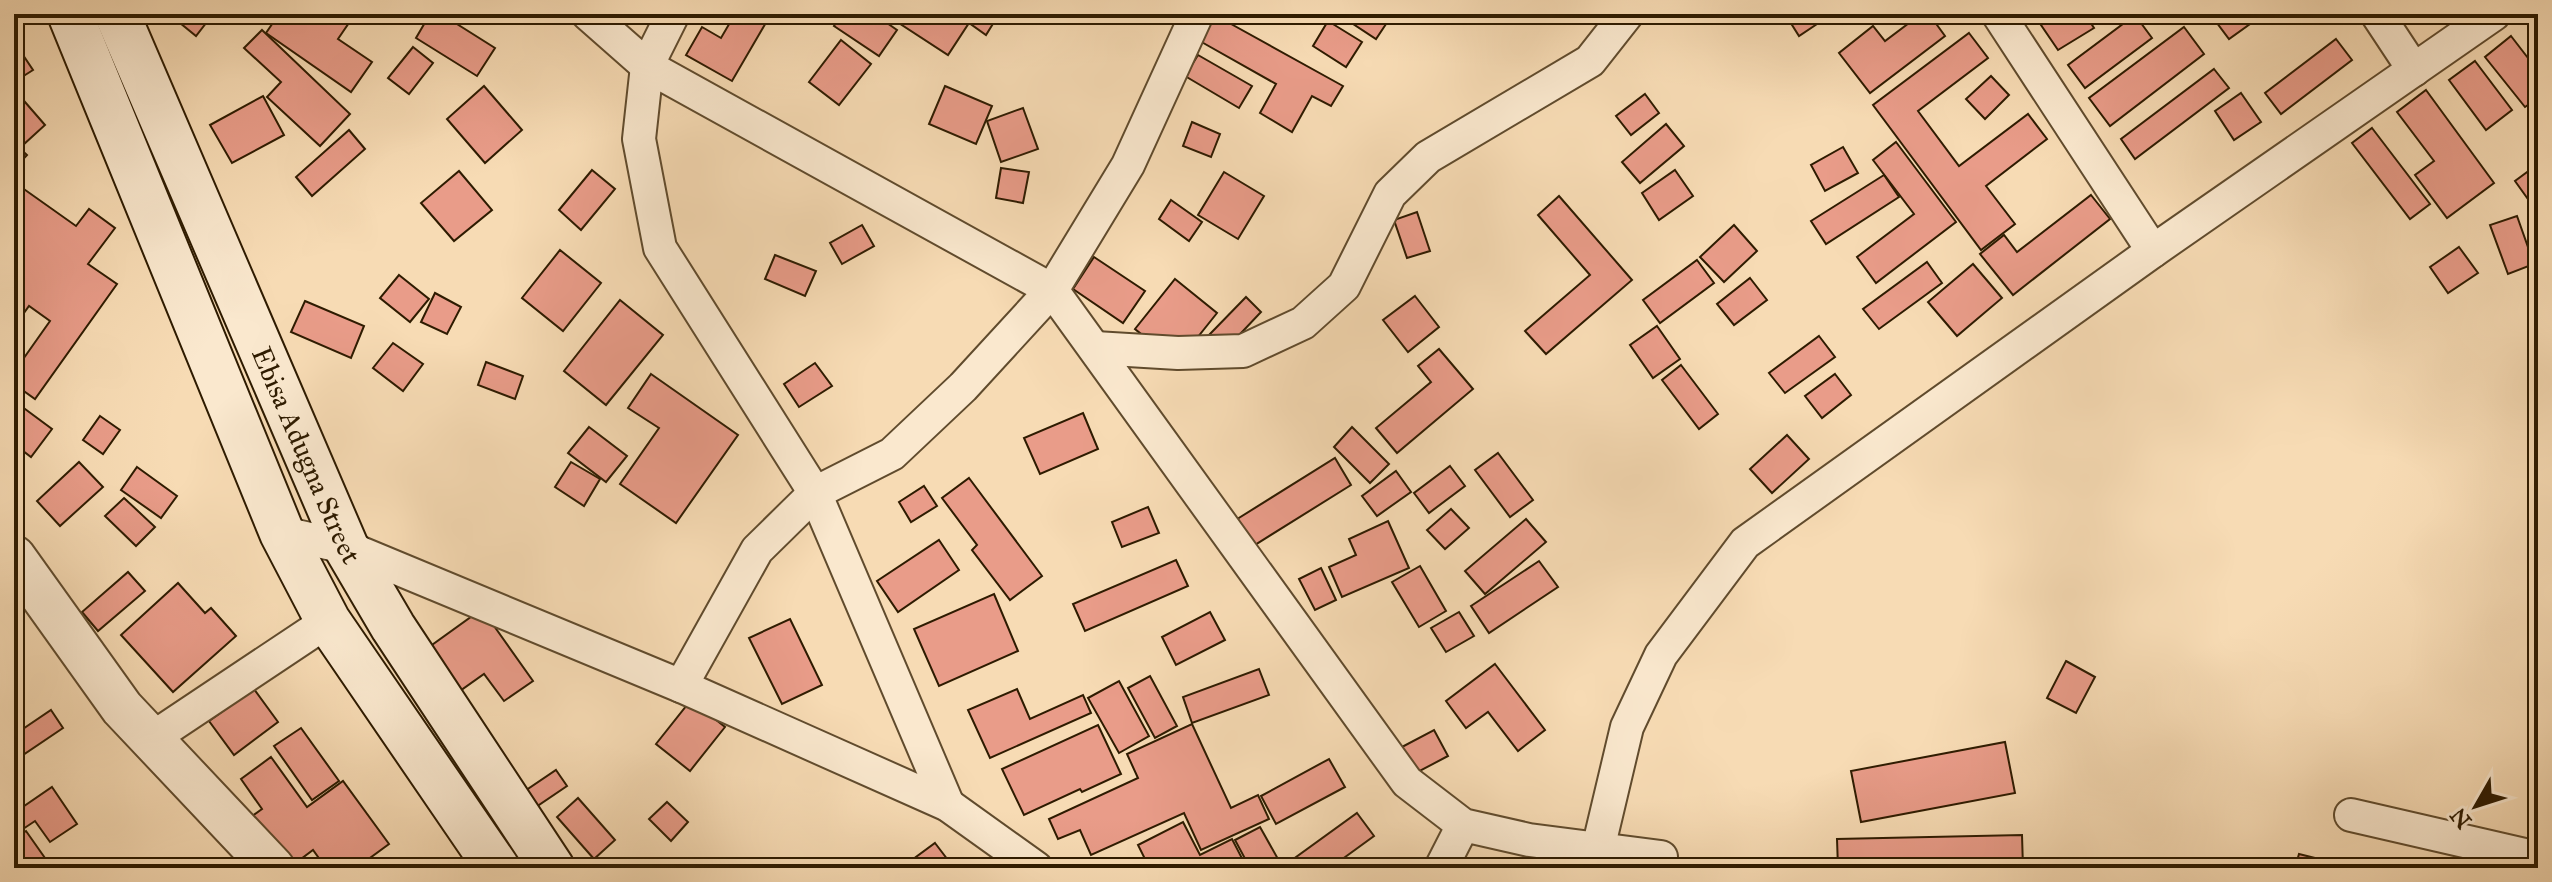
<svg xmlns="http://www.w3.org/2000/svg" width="2552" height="882" font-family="'IM FELL Great Primer',serif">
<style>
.building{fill:#e99c89;stroke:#2e1b00;stroke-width:2}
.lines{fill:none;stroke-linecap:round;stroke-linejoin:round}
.minor-casing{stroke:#604b2d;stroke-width:36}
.tertiary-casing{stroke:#604b2d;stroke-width:46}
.secondary-casing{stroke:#2e1b00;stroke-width:48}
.minor{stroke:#fae8ce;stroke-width:32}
.tertiary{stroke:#fae8ce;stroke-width:42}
.secondary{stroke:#fae8ce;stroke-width:44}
.labels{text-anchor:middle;stroke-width:7;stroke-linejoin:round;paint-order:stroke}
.street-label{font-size:28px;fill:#2e1b00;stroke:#fae8ce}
</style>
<rect width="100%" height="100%" fill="#f7dbb4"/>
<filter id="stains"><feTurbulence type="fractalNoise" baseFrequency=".0025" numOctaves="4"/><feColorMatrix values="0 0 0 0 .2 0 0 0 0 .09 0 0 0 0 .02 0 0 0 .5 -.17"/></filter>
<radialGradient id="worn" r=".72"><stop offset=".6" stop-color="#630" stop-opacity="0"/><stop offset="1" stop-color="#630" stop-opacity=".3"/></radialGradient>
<g class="building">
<path d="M169,14h44l-17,22z"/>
<path d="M279,14h76l-17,25 34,23 -21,30 -85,-59z"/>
<path d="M430,14h11l54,34 -18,28 -61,-38z"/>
<path d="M735,14h36l-39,67 -46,-26 16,-28 19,11z"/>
<path d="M842,14h32l23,16 -18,26 -45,-30z"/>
<path d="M885,14h114l-13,21 -17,-12 -21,32z"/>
<path d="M1213,14l130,72 -12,20 -19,-10 -20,36 -32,-19 16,-29 -78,-44z"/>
<path d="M1338,14h34l14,10 -10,15z"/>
<path d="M1791,14h24l5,8 -21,14 -12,-19z"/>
<path d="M1921,14h8l16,22 -75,57 -31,-40 34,-27 12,15z"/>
<path d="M2058,14h27l9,14 -36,22 -17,-25z"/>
<path d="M2222,14h42l-35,25 -15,-20z"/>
<path d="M2135,15l17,23 -67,50 -17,-23z"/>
<path d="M1328,21l34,21 -16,25 -33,-21z"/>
<path d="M2184,27l20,27 -94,72 -21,-28z"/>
<path d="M262,30l88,84 -30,32 -53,-49 14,-15 -37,-34z"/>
<path d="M1969,33l19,25 -70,53 41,55 69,-52 19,25 -61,47 29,38 -34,26 -108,-145z"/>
<path d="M2511,36l27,35v27l-13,9 -40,-50z"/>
<path d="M2336,39l16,21 -71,54 -16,-21z"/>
<path d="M841,40l30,24 -32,41 -30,-23z"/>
<path d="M15,43l18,27 -19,12v-38z"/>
<path d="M413,47l20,16 -24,31 -21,-16z"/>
<path d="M1198,55l54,31 -13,22 -54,-32z"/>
<path d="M2475,61l37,49 -26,20 -37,-50z"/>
<path d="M2214,69l15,19 -94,71 -14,-20z"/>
<path d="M1991,76l18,19 -24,24 -19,-20z"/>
<path d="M484,86l38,44 -37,33 -38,-44z"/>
<path d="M945,86l47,20 -16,38 -47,-20z"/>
<path d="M2426,90l68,93 -47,35 -32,-43 19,-14 -37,-49z"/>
<path d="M2241,93l20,29 -27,18 -19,-29z"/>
<path d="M1645,94l14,19 -28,22 -15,-19z"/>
<path d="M263,96l21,39 -52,28 -22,-38z"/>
<path d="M25,102l20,23 -22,20 -9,-10v-24z"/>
<path d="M1023,108l15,41 -37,13 -14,-41z"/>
<path d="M1192,122l28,12 -9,23 -28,-11z"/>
<path d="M1666,124l18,22 -44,37 -18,-21z"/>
<path d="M2372,128l58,76 -20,15 -58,-76z"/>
<path d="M349,130l16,19 -53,47 -16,-19z"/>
<path d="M1896,142l60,80 -80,61 -19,-26 57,-43 -41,-54z"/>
<path d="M14,143l13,12 -13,14z"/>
<path d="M1843,147l15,26 -33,18 -14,-26z"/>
<path d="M2538,164v43l-3,2 -20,-28z"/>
<path d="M1001,168l28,4 -6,31 -27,-5z"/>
<path d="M592,170l23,19 -34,41 -22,-20z"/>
<path d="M1675,170l18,26 -34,24 -17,-27z"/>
<path d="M459,171l33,39 -38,31 -33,-38z"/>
<path d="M1224,172l40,24 -26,43 -40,-24z"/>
<path d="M1884,175l15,22 -73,47 -15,-23z"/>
<path d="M21,187l55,39 13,-17 26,19 -27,36 29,20 -82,115 -21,-15v-12l36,-51 -21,-15 -15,21v-54l3,-4 -3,-3v-69z"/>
<path d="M2091,195l19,24 -97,76 -33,-41 24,-19 13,17z"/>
<path d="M1559,196l73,84 -86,74 -21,-23 65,-56 -52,-60z"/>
<path d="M1171,200l31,22 -13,19 -30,-22z"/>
<path d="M1417,212l13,39 -23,7 -13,-38z"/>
<path d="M2517,216l17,48 -26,10 -18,-49z"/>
<path d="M862,225l12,21 -32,18 -12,-21z"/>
<path d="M1734,225l23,26 -33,31 -24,-25z"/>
<path d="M2459,247l19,26 -30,20 -18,-26z"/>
<path d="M560,250l41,33 -38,48 -41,-33z"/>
<path d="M775,255l41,16 -11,25 -40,-17z"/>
<path d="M1094,257l51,34 -22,32 -50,-34z"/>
<path d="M1697,260l17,23 -54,40 -17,-23z"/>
<path d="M1927,262l15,21 -63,46 -16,-20z"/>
<path d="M1973,264l29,34 -45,38 -29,-34z"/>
<path d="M399,275l30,24 -19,23 -30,-24z"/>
<path d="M1750,278l17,22 -33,25 -17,-21z"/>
<path d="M1175,279l42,34 -40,50 -42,-34z"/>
<path d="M435,293l26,14 -14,27 -26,-12z"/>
<path d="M1415,296l24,31 -31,25 -25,-32z"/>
<path d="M1246,297l15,15 -36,38 -16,-15z"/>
<path d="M620,300l43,35 -57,70 -42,-34z"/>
<path d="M305,301l59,25 -13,32 -60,-26z"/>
<path d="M1657,326l23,33 -27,19 -23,-33z"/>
<path d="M1819,336l16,21 -50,36 -16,-20z"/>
<path d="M393,343l30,21 -20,27 -30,-23z"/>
<path d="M1439,349l34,40 -76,64 -21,-25 55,-46 -13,-16z"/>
<path d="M486,362l37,14 -8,23 -37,-14z"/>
<path d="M815,363l17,23 -33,21 -15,-23z"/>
<path d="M1681,365l37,49 -19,15 -37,-49z"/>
<path d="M651,374l87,61 -62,88 -56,-39 39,-56 -31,-20z"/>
<path d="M1835,374l16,21 -29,23 -17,-22z"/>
<path d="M21,406l31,23 -21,28 -17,-13v-30z"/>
<path d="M1083,413l15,36 -58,25 -16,-36z"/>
<path d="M100,416l20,14 -17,24 -20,-14z"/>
<path d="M589,427l38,29 -21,26 -38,-29z"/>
<path d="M1352,427l37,37 -19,19 -36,-36z"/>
<path d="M1787,435l22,24 -37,34 -22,-24z"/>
<path d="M1498,453l35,47 -23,17 -35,-47z"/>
<path d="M1335,458l16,27 -101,63 -16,-27z"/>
<path d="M79,462l24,25 -43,39 -23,-25z"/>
<path d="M571,462l29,17 -16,27 -29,-19z"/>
<path d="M1450,466l15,20 -36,27 -15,-20z"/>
<path d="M137,467l40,29 -16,22 -40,-28z"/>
<path d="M1396,471l15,21 -34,24 -15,-20z"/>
<path d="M969,478l73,98 -32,24 -38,-50 5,-5 -35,-47z"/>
<path d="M924,486l13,20 -26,16 -12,-20z"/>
<path d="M124,498l31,29 -19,19 -31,-30z"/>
<path d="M1148,507l11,26 -37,14 -10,-25z"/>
<path d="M1451,509l18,19 -24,21 -18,-19z"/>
<path d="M1526,519l20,23 -61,52 -20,-23z"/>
<path d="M1388,521l21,47 -67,29 -13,-30 27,-12 -7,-16z"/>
<path d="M939,540l20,30 -61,42 -21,-31z"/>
<path d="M1176,560l12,26 -103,45 -12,-27z"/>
<path d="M1539,561l19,26 -69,46 -18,-27z"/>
<path d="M1420,566l26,45 -27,16 -27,-45z"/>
<path d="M1321,568l15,32 -21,10 -16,-31z"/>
<path d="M128,572l17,19 -47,40 -16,-19z"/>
<path d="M178,583l27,30 6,-5 25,28 -63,56 -52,-57z"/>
<path d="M994,594l24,57 -79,35 -25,-57z"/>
<path d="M482,609l51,72 -29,20 -20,-27 -27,19 -32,-43z"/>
<path d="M1210,612l15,28 -49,25 -14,-28z"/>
<path d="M1459,612l15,24 -28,16 -15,-24z"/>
<path d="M790,619l32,66 -40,19 -33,-66z"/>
<path d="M2066,661l29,16 -19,36 -29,-15z"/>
<path d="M1495,664l50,66 -27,21 -30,-39 -22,16 -20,-27z"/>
<path d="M1259,669l10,26 -77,28 -9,-26z"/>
<path d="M1150,676l27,50 -22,12 -27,-50z"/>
<path d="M1119,681l30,55 -30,17 -31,-55z"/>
<path d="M254,689l24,33 -44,33 -25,-34z"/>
<path d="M1017,689l13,30 53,-24 8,18 -101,45 -22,-48z"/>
<path d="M691,700l34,27 -35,44 -34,-27z"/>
<path d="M51,710l12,18 -49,33v-26z"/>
<path d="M1192,724l39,84 27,-13 11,24 -68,31 -17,-37 -93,42 -11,-25 -22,9 -9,-20 89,-41 -11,-24z"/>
<path d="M1098,725l23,49 -39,18 -2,-3 -56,26 -22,-46z"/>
<path d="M301,728l38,53 -27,19 -38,-54z"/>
<path d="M1434,730l14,26 -34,18 -14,-26z"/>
<path d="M2005,742l10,51 -154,29 -10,-51z"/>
<path d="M271,757l36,50 36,-26 46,63 -19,14 8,10h-52l-13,-18 -24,18 -48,-44 21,-15 -21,-30z"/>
<path d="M1329,759l16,28 -69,37 -15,-28z"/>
<path d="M556,770l11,16 -40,27 -11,-16z"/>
<path d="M52,787l25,37 -27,18 -15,-21 -21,14v-22z"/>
<path d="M578,798l37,42 -21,19 -37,-42z"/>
<path d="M667,802l21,20 -17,19 -22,-22z"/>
<path d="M1357,813l17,23 -44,32h-32l-6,-8z"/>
<path d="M1183,822l17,33 32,-16 15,29h-30l-4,-8 -15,8h-51l2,-1 -11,-22z"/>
<path d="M1260,827l23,41h-33l-15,-28z"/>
<path d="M26,831l26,37h-38v-29z"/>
<path d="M2022,835l1,33h-185l-1,-29z"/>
<path d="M935,843l19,25h-53z"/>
<path d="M2299,854l56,14h-60z"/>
</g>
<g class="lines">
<defs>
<g id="minor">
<path d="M588,14l59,52 405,224 355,492 56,43 66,15 132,17"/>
<path d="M673,14l-26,52 -8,73 21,109 155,245 133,312"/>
<path d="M1998,14l155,237"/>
<path d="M2377,14l37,56"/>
<path d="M1095,348l83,5 65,-2 60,-28 41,-37 46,-92 38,-37 162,-96 37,-47"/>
<path d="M282,533l64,14 335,139 267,119 88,63"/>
<path d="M681,686l76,-136 58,-57 77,-39 71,-67 89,-97 76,-125 69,-151"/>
<path d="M151,739l177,-118"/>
<path d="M2351,815l187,43"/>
<path d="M1598,849l29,-122 34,-72 84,-112 408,-292 341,-237"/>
<path d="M1441,868l22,-43"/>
</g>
<path id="tertiary" d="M14,557l108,151 151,160"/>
<g id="secondary">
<path d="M70,14l212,519 46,88 169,247"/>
<path id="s1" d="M117,14l229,533 47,80 159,241"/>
</g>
</defs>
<use href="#minor" class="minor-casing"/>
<use href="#tertiary" class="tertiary-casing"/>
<use href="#secondary" class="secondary-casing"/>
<use href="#minor" class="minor"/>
<use href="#tertiary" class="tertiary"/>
<use href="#secondary" class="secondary"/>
</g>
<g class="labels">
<g class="street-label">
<text dy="10" stroke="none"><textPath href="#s1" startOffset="480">Ebisa Adugna Street</textPath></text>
</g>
</g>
<rect width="2552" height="882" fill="none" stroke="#f7dbb4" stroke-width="48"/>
<rect x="16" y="16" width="2520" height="850" fill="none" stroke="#2e1b00" stroke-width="4"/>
<rect x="24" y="24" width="2504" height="834" fill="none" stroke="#2e1b00" stroke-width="2"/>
<g transform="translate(2476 806) rotate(231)" stroke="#fae8ce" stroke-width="6" paint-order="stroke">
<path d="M0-6L14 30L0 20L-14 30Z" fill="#2e1b00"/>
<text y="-12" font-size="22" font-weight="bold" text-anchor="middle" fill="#2e1b00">N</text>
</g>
<rect width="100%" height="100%" filter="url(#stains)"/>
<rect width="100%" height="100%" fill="url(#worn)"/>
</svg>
